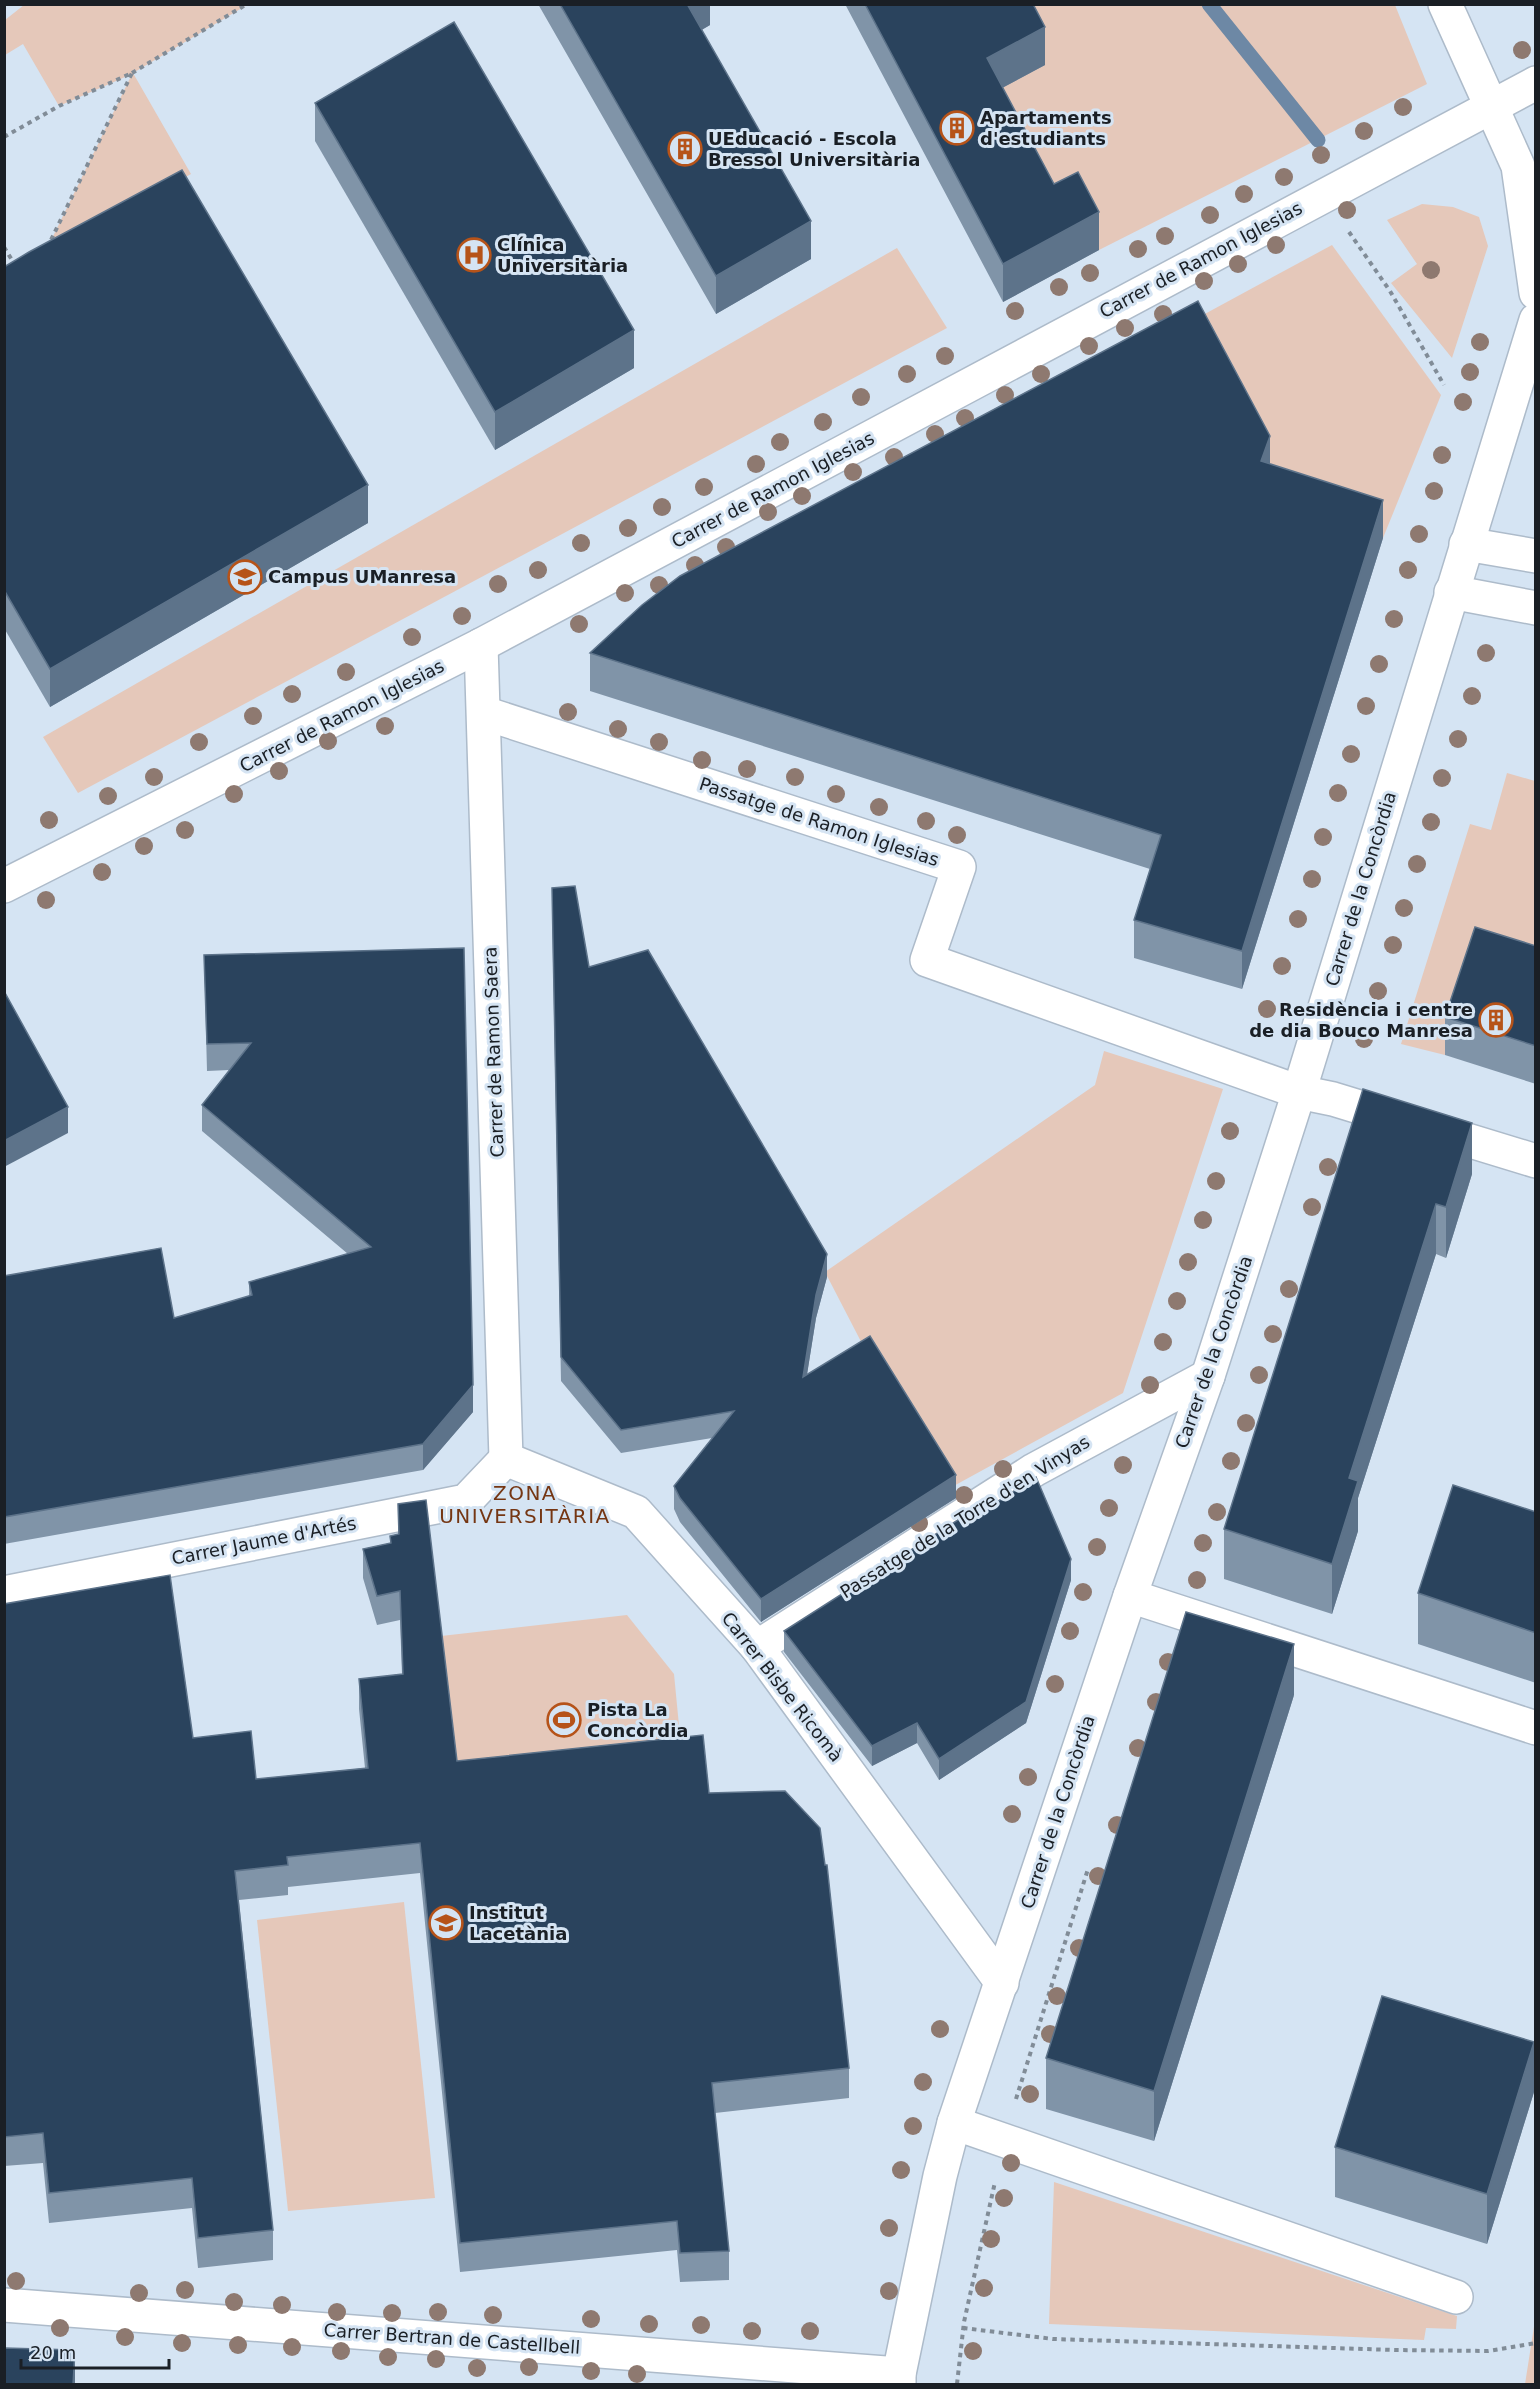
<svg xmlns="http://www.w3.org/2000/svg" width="1540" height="2389" font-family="'DejaVu Sans',sans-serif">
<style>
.green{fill:#e5c8ba}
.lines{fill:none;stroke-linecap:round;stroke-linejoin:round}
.stream{stroke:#6d88a5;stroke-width:15}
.minor-casing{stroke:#adbbca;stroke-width:36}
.path{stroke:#818c97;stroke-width:4;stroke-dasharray:4.5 4.5;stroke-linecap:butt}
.minor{stroke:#fff;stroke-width:33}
.tree{fill:#8e7970}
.wall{fill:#8094a8}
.shaded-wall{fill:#5d738a}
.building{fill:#2a435d;stroke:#5d738a;stroke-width:1.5}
.labels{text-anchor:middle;stroke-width:6;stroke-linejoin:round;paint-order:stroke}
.poi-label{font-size:18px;font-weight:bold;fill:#1a1f25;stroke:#d5e4f3;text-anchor:start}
.street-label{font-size:18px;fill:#1a1f25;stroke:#d5e4f3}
.neighbourhood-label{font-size:20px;letter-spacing:1.5px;fill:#753613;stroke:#d5e4f3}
</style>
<rect width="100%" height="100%" fill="#d5e4f3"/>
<g class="green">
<path d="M24,5h223l-114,68 58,101 -148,83 89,-183 -73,32 -36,-62 -18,11v-35z"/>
<path d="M970,5h425l32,79 -328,166 -21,-40 -24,12z"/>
<path d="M1422,204l31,3 26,10 9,29 -36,112 -61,-75 26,-19 -30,-44z"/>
<path d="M1332,245l109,150 -58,143 -122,-39 -71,-177z"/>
<path d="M897,248l50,80 -869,465 -35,-56z"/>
<path d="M1507,773l28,8v203l-60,-19 -30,90 -44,-11 69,-220 21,6z"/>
<path d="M1104,1051l119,38 -100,304 -173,95 -80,-129 -45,-87 270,-187z"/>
<path d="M627,1615l47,59 9,93 -226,24 -16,-155z"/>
<path d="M404,1902l31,296 -147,13 -31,-291z"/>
<path d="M1054,2182l403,134 -1,13 -30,-1 -2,12 -375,-16z"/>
<path d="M1535,2320v64h-10z"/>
</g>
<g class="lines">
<path class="stream" d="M1209,4l109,136"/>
<defs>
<g id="minor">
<path d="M1445,4l73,162 18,127"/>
<path d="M1466,544l70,12"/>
<path d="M1451,592l85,16"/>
<path d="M481,645l25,814"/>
<path d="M484,713l475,154 -32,93 372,132 34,7 203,62"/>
<path d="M4,886l477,-241 1055,-562"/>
<path d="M506,1459l130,53 121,135 245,336"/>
<path d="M4,1593l462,-92 40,-42"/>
<path d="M1130,1596l406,132"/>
<path d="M757,1647l277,-177 174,-94"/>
<path d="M954,2123l502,174"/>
<path d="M4,2305l895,69"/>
<path d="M899,2384v-10l41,-198 14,-53 176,-527 78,-220 91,-284 237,-772"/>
</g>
</defs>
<use href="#minor" class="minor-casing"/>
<g class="path">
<path d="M132,73l115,-69"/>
<path d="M4,137l55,-31 73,-33 -82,169"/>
<path d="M1349,232l41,59 54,94"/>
<path d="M4,247l11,18"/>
<path d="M1016,2099l72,-230"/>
<path d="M963,2328l90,11 342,11 93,1 48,-8"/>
<path d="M957,2384l7,-62 31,-140"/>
</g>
<use href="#minor" class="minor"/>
</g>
<g class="tree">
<circle cx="1522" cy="50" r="9"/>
<circle cx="1403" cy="107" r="9"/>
<circle cx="1364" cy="131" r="9"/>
<circle cx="1321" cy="155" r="9"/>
<circle cx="1284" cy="177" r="9"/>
<circle cx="1244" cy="194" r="9"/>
<circle cx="1347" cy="210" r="9"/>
<circle cx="1210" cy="215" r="9"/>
<circle cx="1165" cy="236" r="9"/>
<circle cx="1276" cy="245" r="9"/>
<circle cx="1138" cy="249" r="9"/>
<circle cx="1238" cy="264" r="9"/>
<circle cx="1431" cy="270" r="9"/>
<circle cx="1090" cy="273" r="9"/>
<circle cx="1204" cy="281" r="9"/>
<circle cx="1059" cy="287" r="9"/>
<circle cx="1015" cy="311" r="9"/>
<circle cx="1163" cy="314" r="9"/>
<circle cx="1125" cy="328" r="9"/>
<circle cx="1480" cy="342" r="9"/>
<circle cx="1089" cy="346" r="9"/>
<circle cx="945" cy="356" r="9"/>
<circle cx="1470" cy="372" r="9"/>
<circle cx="907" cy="374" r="9"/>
<circle cx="1041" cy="374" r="9"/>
<circle cx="1005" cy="395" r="9"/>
<circle cx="861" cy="397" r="9"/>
<circle cx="1463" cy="402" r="9"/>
<circle cx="965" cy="418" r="9"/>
<circle cx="823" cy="422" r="9"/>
<circle cx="935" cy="434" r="9"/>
<circle cx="780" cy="442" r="9"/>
<circle cx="1442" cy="455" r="9"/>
<circle cx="894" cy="457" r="9"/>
<circle cx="756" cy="464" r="9"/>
<circle cx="853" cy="472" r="9"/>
<circle cx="704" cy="487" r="9"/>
<circle cx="1434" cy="491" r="9"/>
<circle cx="802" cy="496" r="9"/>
<circle cx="662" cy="507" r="9"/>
<circle cx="768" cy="512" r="9"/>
<circle cx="628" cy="528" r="9"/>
<circle cx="1419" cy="534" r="9"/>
<circle cx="581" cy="543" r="9"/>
<circle cx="726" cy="547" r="9"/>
<circle cx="695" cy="565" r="9"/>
<circle cx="538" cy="570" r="9"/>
<circle cx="1408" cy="570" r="9"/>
<circle cx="498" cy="584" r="9"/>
<circle cx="659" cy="585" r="9"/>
<circle cx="625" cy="593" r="9"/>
<circle cx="462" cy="616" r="9"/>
<circle cx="1394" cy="619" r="9"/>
<circle cx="579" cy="624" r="9"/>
<circle cx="412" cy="637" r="9"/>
<circle cx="1486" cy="653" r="9"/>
<circle cx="1379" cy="664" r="9"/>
<circle cx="346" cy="672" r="9"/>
<circle cx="292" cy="694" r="9"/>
<circle cx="1472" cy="696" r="9"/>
<circle cx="1366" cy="706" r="9"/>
<circle cx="568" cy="712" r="9"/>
<circle cx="253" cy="716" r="9"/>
<circle cx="385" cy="726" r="9"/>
<circle cx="618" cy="729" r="9"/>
<circle cx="1458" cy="739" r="9"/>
<circle cx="328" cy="741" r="9"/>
<circle cx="199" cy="742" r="9"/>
<circle cx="659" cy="742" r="9"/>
<circle cx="1351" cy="754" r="9"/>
<circle cx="702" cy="760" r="9"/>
<circle cx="747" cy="769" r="9"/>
<circle cx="279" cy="771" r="9"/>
<circle cx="154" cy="777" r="9"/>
<circle cx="795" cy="777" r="9"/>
<circle cx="1442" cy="778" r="9"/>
<circle cx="1338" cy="793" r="9"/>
<circle cx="234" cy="794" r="9"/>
<circle cx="836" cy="794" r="9"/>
<circle cx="108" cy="796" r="9"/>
<circle cx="879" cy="807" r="9"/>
<circle cx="49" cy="820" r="9"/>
<circle cx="926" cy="821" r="9"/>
<circle cx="1431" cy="822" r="9"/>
<circle cx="185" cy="830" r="9"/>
<circle cx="957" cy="835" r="9"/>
<circle cx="1323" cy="837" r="9"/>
<circle cx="144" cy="846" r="9"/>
<circle cx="1417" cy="864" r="9"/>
<circle cx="102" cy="872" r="9"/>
<circle cx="1312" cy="879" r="9"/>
<circle cx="46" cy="900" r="9"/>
<circle cx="1404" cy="908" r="9"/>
<circle cx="1298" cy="919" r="9"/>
<circle cx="1393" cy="945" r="9"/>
<circle cx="1282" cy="966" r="9"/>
<circle cx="1378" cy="991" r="9"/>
<circle cx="1267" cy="1009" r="9"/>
<circle cx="1364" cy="1039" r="9"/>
<circle cx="1230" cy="1131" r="9"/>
<circle cx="1328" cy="1167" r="9"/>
<circle cx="1216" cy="1181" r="9"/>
<circle cx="1312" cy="1207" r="9"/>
<circle cx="1203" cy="1220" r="9"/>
<circle cx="1188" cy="1262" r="9"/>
<circle cx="1289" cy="1289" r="9"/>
<circle cx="1177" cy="1301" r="9"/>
<circle cx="1273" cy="1334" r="9"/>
<circle cx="1163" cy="1342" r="9"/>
<circle cx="1259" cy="1375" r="9"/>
<circle cx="1150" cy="1385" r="9"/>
<circle cx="1246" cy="1423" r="9"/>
<circle cx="1231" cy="1461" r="9"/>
<circle cx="1123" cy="1465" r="9"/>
<circle cx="1003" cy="1469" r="9"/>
<circle cx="964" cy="1495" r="9"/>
<circle cx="1109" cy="1508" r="9"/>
<circle cx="1217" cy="1512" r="9"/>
<circle cx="919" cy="1523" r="9"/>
<circle cx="1203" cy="1543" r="9"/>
<circle cx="1097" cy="1547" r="9"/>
<circle cx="1197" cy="1580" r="9"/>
<circle cx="1083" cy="1592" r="9"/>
<circle cx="1070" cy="1631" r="9"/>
<circle cx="1168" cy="1662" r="9"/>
<circle cx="1055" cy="1684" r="9"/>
<circle cx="1156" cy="1702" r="9"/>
<circle cx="1138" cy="1748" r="9"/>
<circle cx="1028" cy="1777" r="9"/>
<circle cx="1012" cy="1814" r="9"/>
<circle cx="1117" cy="1825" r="9"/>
<circle cx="1098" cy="1876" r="9"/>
<circle cx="1079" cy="1948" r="9"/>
<circle cx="1057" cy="1996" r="9"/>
<circle cx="940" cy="2029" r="9"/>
<circle cx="1050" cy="2034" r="9"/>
<circle cx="923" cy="2082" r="9"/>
<circle cx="1030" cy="2094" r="9"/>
<circle cx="913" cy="2126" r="9"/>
<circle cx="1011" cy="2163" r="9"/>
<circle cx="901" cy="2170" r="9"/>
<circle cx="1004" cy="2198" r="9"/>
<circle cx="889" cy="2228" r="9"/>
<circle cx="991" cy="2239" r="9"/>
<circle cx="16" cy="2281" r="9"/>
<circle cx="984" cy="2288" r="9"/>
<circle cx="185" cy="2290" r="9"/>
<circle cx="889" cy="2291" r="9"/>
<circle cx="139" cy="2293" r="9"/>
<circle cx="234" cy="2302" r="9"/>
<circle cx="282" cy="2305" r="9"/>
<circle cx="337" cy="2312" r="9"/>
<circle cx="438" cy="2312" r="9"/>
<circle cx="392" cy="2313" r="9"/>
<circle cx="493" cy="2315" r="9"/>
<circle cx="591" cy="2319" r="9"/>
<circle cx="649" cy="2324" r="9"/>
<circle cx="701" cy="2325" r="9"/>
<circle cx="60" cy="2328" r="9"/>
<circle cx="752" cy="2331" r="9"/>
<circle cx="810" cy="2331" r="9"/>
<circle cx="125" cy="2337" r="9"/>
<circle cx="182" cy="2343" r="9"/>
<circle cx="238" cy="2345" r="9"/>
<circle cx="292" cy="2347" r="9"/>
<circle cx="341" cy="2351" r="9"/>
<circle cx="973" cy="2351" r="9"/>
<circle cx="388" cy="2357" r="9"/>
<circle cx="436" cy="2359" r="9"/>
<circle cx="529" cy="2367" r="9"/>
<circle cx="477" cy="2368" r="9"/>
<circle cx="591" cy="2371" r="9"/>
<circle cx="637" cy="2374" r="9"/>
</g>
<g class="wall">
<path d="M538,4h172v21l-9,5 110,229 -95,55z"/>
<path d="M845,4h188l12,61 -43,23 52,96 45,66 -96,52z"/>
<path d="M315,103l319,265 -139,82 -180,-309z"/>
<path d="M4,267l364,256 -318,184 -46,-79z"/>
<path d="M1270,464l113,74 -141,451 -108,-31v-38l16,-51 -560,-178v-38z"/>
<path d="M552,911l37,56 238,310 -11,41 -9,56 149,124 -195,124 -81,-100 -6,-13v-23l38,-48 -91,15 -60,-72z"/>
<path d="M1536,946v138l-91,-29v-38z"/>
<path d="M204,955l269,457 -50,58 -419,74v-268l170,42 75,-22v-14l99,-28 -146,-123v-26l27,-35 -22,1z"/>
<path d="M1363,1089l109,85 -26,84 -10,-4 -78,244v33l-26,83 -108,-35v-50z"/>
<path d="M398,1504l59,257 252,32 140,275v30l-134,15 14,138v29l-49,2 -3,-32 -217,22 -40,-399 -132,14v8l-49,5 34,330v30l-75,8 -6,-60 -143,15 -6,-60 -39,3v-562l189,134 63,41 109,-11 -6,-59v-30l43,-5 -2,-54 -23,5 -14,-47v-29l27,-6v-7l8,-2z"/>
<path d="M1536,1512v171l-118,-39v-51z"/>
<path d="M978,1514l93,66 -45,143 -87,57 -22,-37 -45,23 -88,-114v-21z"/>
<path d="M1294,1695l-140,446 -108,-32v-51z"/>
<path d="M1534,2092l-47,152 -152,-47v-50z"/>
</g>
<g class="shaded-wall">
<path d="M685,4h25v21l-25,15z"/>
<path d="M1045,27v38l-58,31v-38z"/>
<path d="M1099,212v38l-96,52v-38z"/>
<path d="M811,221v38l-95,55v-38z"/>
<path d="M634,330v38l-139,82v-38z"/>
<path d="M1270,436v38l-9,-13z"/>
<path d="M368,485v38l-318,184v-38z"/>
<path d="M1383,500v38l-141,451v-38z"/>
<path d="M68,1107v26l-64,34v-26z"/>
<path d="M1472,1123v51l-26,84v-51z"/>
<path d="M1436,1204v50l-78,244v33l-26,83v-50l17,-86z"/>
<path d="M827,1254v23l-11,41 -13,82v-23l13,-82z"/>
<path d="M473,1385v27l-50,58v-26z"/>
<path d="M956,1475v23l-195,124v-23z"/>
<path d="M1071,1559v21l-45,143 -87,57v-21z"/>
<path d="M1294,1644v51l-140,446v-50z"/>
<path d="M917,1723v20l-45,23v-20z"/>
<path d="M1534,2042v50l-47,152v-50z"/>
<path d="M75,2350v35h-2z"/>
</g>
<g class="building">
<path d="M560,4h127l124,217 -95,55z"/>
<path d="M865,4h168l12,23 -58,31 67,126 24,-12 21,40 -96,52z"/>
<path d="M454,22l180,308 -139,82 -180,-309z"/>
<path d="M182,170l186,315 -318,184 -46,-79v-323l25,-15z"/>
<path d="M1198,301l72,135 -9,25 122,39 -141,451 -108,-31 27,-85 -571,-182 52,-48 38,-29z"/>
<path d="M575,886l14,81 59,-17 179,304 -11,41 -13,82 67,-41 86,139 -195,124 -81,-101 -6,-12 60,-75 -113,19 -60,-73 -9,-469z"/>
<path d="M1475,927l61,19v100l-91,-29z"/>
<path d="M464,948l9,437 -50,59 -419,73v-241l157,-28 13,70 78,-23 -3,-13 122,-35 -169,-142 49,-62 -44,1 -3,-89z"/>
<path d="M4,991l64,116 -64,34z"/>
<path d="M1363,1089l109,34 -26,84 -10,-3 -87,274 9,3 -26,83 -108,-35z"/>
<path d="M1036,1477l35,82 -45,143 -87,57 -22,-36 -45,23 -88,-115 191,-122 3,5z"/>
<path d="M1453,1485l83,27v121l-118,-40z"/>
<path d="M426,1500l31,261 246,-26 6,58 76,-2 35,37 5,37h2l22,203 -137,15 17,168 -49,2 -3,-32 -217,22 -40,-400 -133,14 1,8 -53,6 38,359 -75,8 -6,-60 -143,15 -6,-60 -39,4v-533l166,-29 23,163 58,-7 5,48 112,-11 -9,-89 44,-5 -3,-83 -23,5 -14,-47 28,-6 -1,-7 9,-2 -1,-30z"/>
<path d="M1186,1612l108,32 -140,447 -108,-33z"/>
<path d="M1382,1996l152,46 -47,152 -152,-47z"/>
<path d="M4,2348l71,2 -2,35h-69z"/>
</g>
<defs>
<symbol id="building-ring" viewBox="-11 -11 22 22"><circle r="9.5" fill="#d5e4f3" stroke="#b65319" stroke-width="1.5"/><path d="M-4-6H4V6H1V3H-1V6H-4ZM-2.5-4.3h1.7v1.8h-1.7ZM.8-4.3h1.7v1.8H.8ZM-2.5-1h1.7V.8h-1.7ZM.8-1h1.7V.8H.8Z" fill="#b65319"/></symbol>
<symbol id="hospital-ring" viewBox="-11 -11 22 22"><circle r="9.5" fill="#d5e4f3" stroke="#b65319" stroke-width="1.5"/><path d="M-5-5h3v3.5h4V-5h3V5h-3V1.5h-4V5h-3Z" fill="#b65319"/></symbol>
<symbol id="university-ring" viewBox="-11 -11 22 22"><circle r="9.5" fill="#d5e4f3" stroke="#b65319" stroke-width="1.5"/><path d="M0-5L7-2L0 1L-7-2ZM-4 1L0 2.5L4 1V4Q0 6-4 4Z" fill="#b65319"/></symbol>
<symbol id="stadium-ring" viewBox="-11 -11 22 22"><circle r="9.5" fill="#d5e4f3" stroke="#b65319" stroke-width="1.5"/><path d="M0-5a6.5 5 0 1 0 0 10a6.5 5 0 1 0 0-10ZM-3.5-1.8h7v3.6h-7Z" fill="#b65319"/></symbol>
<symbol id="school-ring" viewBox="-11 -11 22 22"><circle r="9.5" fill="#d5e4f3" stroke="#b65319" stroke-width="1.5"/><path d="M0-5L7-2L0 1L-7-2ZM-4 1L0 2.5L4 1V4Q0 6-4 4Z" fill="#b65319"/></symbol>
</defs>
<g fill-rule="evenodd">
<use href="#building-ring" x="938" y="109" width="38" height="38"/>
<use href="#building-ring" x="666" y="130" width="38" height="38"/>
<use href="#hospital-ring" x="455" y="236" width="38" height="38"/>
<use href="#university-ring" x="226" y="558" width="38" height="38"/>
<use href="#building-ring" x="1477" y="1001" width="38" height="38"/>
<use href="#stadium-ring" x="545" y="1701" width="38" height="38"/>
<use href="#school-ring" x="427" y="1904" width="38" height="38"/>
</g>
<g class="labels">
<g class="poi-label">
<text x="980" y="124">Apartaments<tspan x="980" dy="21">d'estudiants</tspan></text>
<text x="708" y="145">UEducació - Escola<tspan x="708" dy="21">Bressol Universitària</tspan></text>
<text x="497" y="251">Clínica<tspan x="497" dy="21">Universitària</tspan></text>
<text x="268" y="583">Campus UManresa</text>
<text x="1473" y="1016" text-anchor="end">Residència i centre<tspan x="1473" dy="21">de dia Bouco Manresa</tspan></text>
<text x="587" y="1716">Pista La<tspan x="587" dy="21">Concòrdia</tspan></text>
<text x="469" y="1919">Institut<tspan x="469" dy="21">Lacetània</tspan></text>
</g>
<g class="street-label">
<text transform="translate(1201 260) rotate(-28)" y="6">Carrer de Ramon Iglesias</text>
<text transform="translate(773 490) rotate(-28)" y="6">Carrer de Ramon Iglesias</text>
<text transform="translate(342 716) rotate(-27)" y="6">Carrer de Ramon Iglesias</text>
<text transform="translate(819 822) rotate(18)" y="6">Passatge de Ramon Iglesias</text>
<text transform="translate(1361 889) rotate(-73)" y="6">Carrer de la Concòrdia</text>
<text transform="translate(494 1052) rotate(-92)" y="6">Carrer de Ramon Saera</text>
<text transform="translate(1214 1352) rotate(-71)" y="6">Carrer de la Concòrdia</text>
<text transform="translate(965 1517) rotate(-32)" y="6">Passatge de la Torre d'en Vinyas</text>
<text transform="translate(264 1541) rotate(-11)" y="6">Carrer Jaume d'Artés</text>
<text transform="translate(782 1687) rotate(52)" y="6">Carrer Bisbe Ricomà</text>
<text transform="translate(1058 1812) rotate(-72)" y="6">Carrer de la Concòrdia</text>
<text transform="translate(452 2339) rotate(4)" y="6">Carrer Bertran de Castellbell</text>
</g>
<g class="neighbourhood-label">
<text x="525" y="1500">ZONA<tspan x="525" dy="23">UNIVERSITÀRIA</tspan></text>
</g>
</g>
<rect width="1540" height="2389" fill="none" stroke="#1a1f25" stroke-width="12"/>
<path d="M21 2359v9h148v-9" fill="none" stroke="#1a1f25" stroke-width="3"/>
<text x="30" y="2359" font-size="18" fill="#1a1f25" stroke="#d5e4f3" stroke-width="4.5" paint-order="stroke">20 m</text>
</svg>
